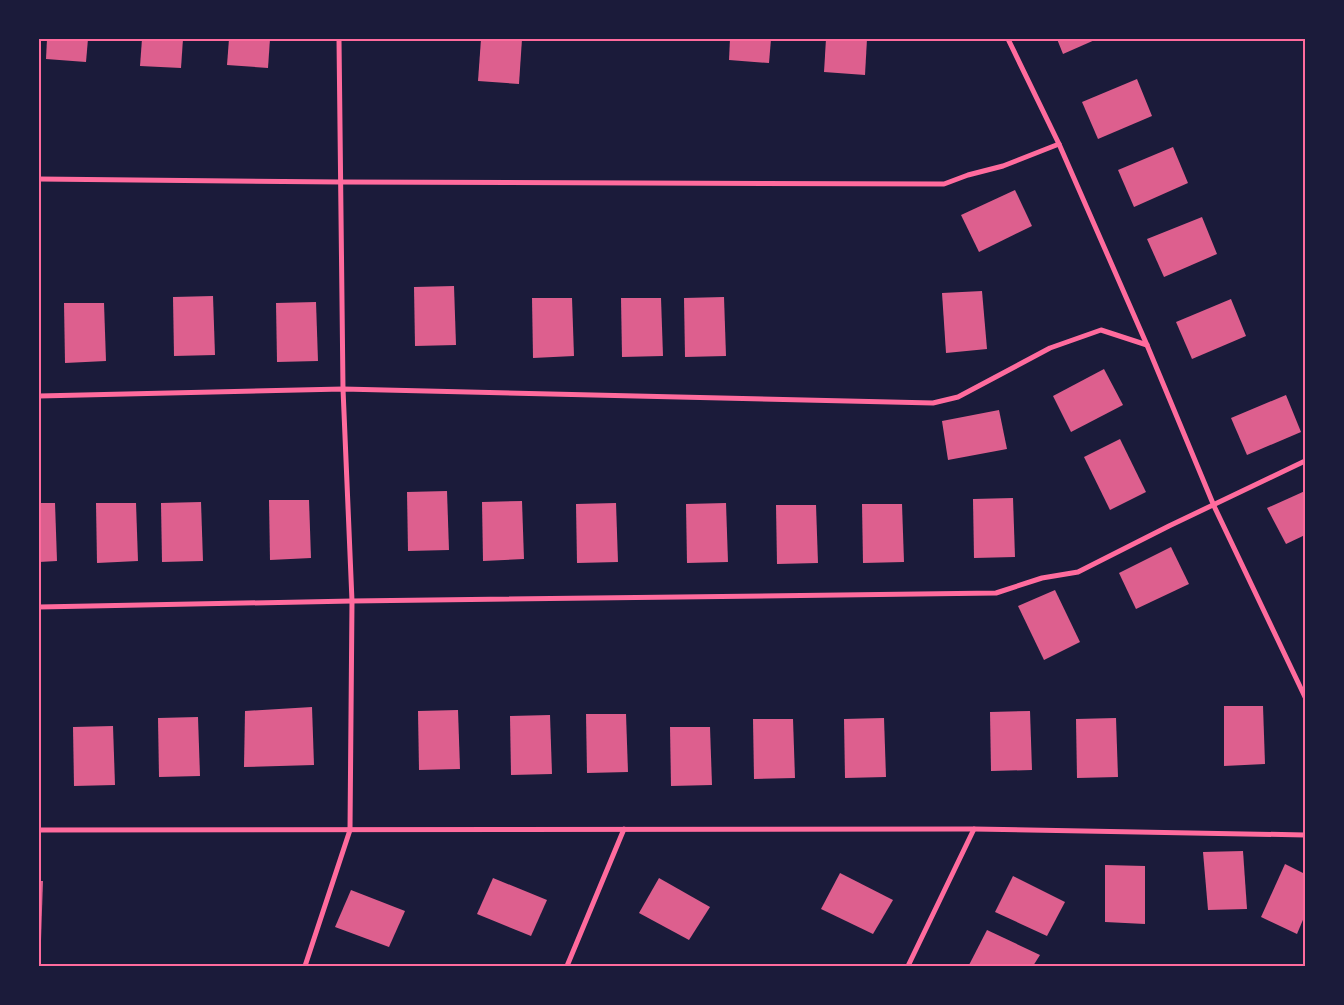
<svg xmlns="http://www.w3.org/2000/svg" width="1344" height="1005" font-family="Mulish,sans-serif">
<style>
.building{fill:#dd5f8e}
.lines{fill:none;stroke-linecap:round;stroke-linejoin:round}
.minor{stroke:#ff6b9d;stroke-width:5}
.neatline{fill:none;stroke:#ff6b9d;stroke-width:2}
</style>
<rect width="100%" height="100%" fill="#1b1b3a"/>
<g class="building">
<path d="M47,39h41l-2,23 -40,-3z"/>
<path d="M142,39h41l-2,29 -41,-2z"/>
<path d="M229,39h41l-2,29 -41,-3z"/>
<path d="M481,39h41l-3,45 -41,-3z"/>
<path d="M730,39h41l-2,24 -40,-3z"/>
<path d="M826,39h41l-2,36 -41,-3z"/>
<path d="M1057,39h40l-34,15z"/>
<path d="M1137,79l15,37 -54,23 -16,-37z"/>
<path d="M1173,147l15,36 -54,24 -16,-37z"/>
<path d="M1015,190l17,36 -53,26 -18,-37z"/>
<path d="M1202,217l15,37 -53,23 -17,-38z"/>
<path d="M454,286l2,59 -41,1 -1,-59z"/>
<path d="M982,291l5,58 -41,4 -4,-60z"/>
<path d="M213,296l2,59 -41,1 -1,-59z"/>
<path d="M724,297l2,59 -41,1 -1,-59z"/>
<path d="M532,298h40l2,58 -41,2z"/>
<path d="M621,298h40l2,58 -41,1z"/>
<path d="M1231,299l15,37 -54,23 -16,-37z"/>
<path d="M316,302l2,59 -41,1 -1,-59z"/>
<path d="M64,303h40l2,58 -41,2z"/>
<path d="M1104,369l19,36 -52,27 -18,-36z"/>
<path d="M1286,395l15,37 -54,23 -16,-37z"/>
<path d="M999,410l8,39 -59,11 -6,-39z"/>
<path d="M1120,439l26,53 -36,18 -26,-53z"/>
<path d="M447,491l2,59 -41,1 -1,-59z"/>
<path d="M1305,491v44l-19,9 -19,-36z"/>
<path d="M1013,498l2,59 -41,1 -1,-59z"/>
<path d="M269,500h40l2,58 -41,2z"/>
<path d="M522,501l2,58 -41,2 -1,-59z"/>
<path d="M201,502l2,59 -41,1 -1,-59z"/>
<path d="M39,503h16l2,58 -18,1z"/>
<path d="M96,503h40l2,58 -41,2z"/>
<path d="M616,503l2,59 -41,1 -1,-59z"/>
<path d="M726,503l2,59 -41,1 -1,-59z"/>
<path d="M862,504h40l2,58 -41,1z"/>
<path d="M776,505h40l2,58 -41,1z"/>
<path d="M1171,547l18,37 -53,25 -17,-36z"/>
<path d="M1055,590l25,52 -36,18 -26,-54z"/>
<path d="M1224,706h39l2,58 -41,2z"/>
<path d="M312,707l2,58 -70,2 1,-56z"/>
<path d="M458,710l2,59 -41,1 -1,-59z"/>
<path d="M1030,711l2,59 -41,1 -1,-59z"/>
<path d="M586,714h40l2,58 -41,1z"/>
<path d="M550,715l2,59 -41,1 -1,-59z"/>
<path d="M198,717l2,59 -41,1 -1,-59z"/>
<path d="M884,718l2,59 -41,1 -1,-59z"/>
<path d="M1116,718l2,59 -41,1 -1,-59z"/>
<path d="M753,719h40l2,59 -41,1z"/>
<path d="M113,726l2,59 -41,1 -1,-59z"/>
<path d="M670,727h40l2,58 -41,1z"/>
<path d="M1243,851l4,58 -39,1 -5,-58z"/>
<path d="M1285,864l20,10v41l-8,19 -36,-17z"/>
<path d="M1105,865l40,1v58l-40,-2z"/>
<path d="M840,873l53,27 -20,34 -52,-25z"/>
<path d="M1013,876l52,26 -18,34 -52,-24z"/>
<path d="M493,878l54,22 -16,36 -54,-22z"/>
<path d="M659,878l51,29 -21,33 -50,-27z"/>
<path d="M39,881h4l-2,59 -2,-1z"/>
<path d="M351,890l54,21 -16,36 -54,-20z"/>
<path d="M987,930l53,25 -7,11h-62l-2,-1z"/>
</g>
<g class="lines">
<g class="minor">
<path d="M1008,39l51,105 88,201 67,161 91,191"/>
<path d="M39,179l301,3 604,2 24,-9 35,-9 56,-22"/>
<path d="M39,396l304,-7 590,14 25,-6 92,-49 51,-18 46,15"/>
<path d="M39,607l313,-6 644,-8 46,-15 36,-6 91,-46 136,-65"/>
<path d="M39,830l935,-1 331,6"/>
<path d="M305,966l45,-136 2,-229 -9,-212 -4,-350"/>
<path d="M567,966l57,-137"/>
<path d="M908,966l66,-137"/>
</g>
</g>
<rect width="1344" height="1005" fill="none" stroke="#1b1b3a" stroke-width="80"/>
<rect x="40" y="40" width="1264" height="925" class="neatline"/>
</svg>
